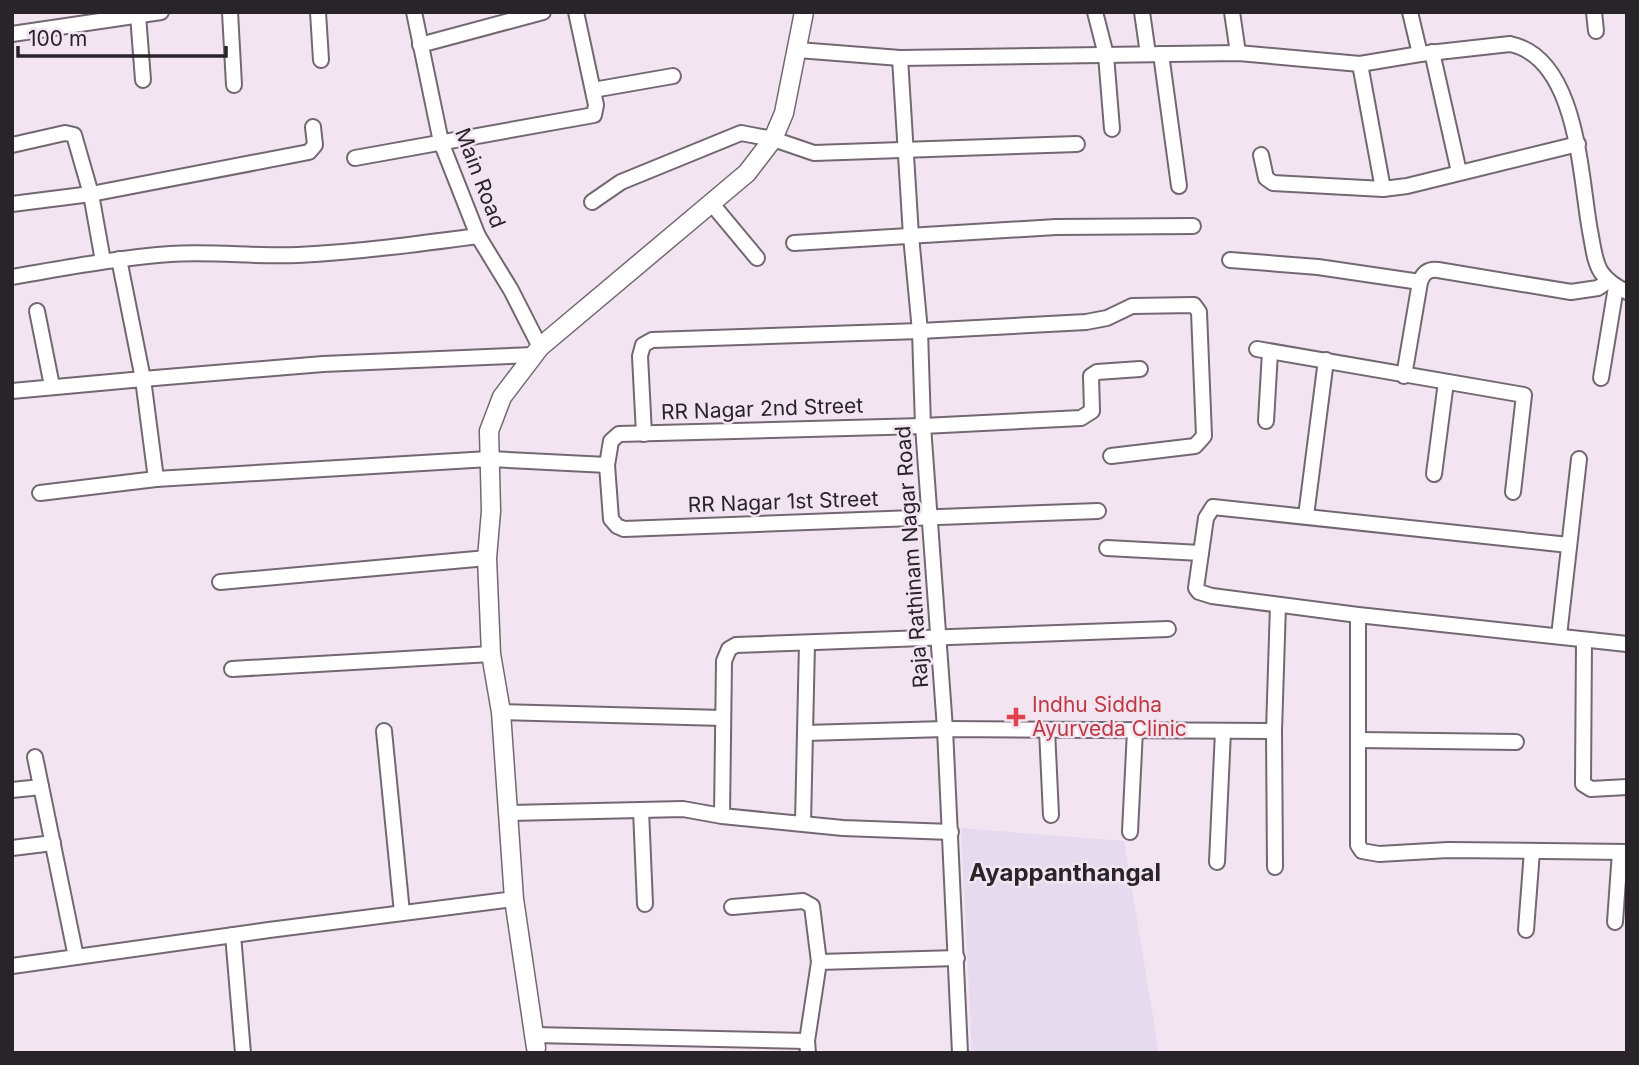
<svg xmlns="http://www.w3.org/2000/svg" width="1639" height="1065" font-family="Inter,sans-serif">
<style>
.industrial{fill:#e6daee}
.lines{fill:none;stroke-linecap:round;stroke-linejoin:round}
.minor-casing{stroke:#736872;stroke-width:18}
.tertiary-casing{stroke:#736872;stroke-width:21}
.minor{stroke:#fff;stroke-width:14}
.tertiary{stroke:#fff;stroke-width:18}
.health-dot{fill:#e0444e;stroke:#f2e5f1;stroke-width:2.5}
.labels{text-anchor:middle;stroke-width:5;stroke-linejoin:round;paint-order:stroke}
.street-label{font-size:21px;fill:#292429;stroke:#f2e5f1}
.health-label{font-size:21px;fill:#be3a42;stroke:#f2e5f1;text-anchor:start}
.quarter-label{font-size:24px;font-weight:bold;fill:#292429;stroke:#f2e5f1}
</style>
<rect width="100%" height="100%" fill="#f2e5f1"/>
<path class="industrial" d="M961,828l163,13 35,212h-187z"/>
<g class="lines">
<defs>
<g id="minor">
<path d="M230,12l4,73"/>
<path d="M318,12l3,48"/>
<path d="M414,12l27,130 37,94 33,54 29,57"/>
<path d="M1095,12l11,43 6,74"/>
<path d="M1142,12l6,42"/>
<path d="M1232,12l6,41"/>
<path d="M1410,12l10,42"/>
<path d="M1594,12l2,19"/>
<path d="M138,15l5,65"/>
<path d="M12,34l149,-22"/>
<path d="M420,45l123,-33"/>
<path d="M798,50l102,8 338,-5 122,11 60,-10 90,-10c68,14 70,132 80,187 3,14 4,30 11,41 7,10 15,15 26,20"/>
<path d="M1432,52l27,120"/>
<path d="M1161,54l18,132"/>
<path d="M900,58l11,178 9,95 3,95 22,303 15,324"/>
<path d="M1360,64l23,125"/>
<path d="M593,90l80,-14"/>
<path d="M12,145l53,-12 9,2 17,59 218,-42 6,-7 -2,-18"/>
<path d="M1261,155l5,23 7,5 110,6 24,-3 171,-42"/>
<path d="M355,158l239,-43 2,-10 -20,-93"/>
<path d="M592,202l29,-20 120,-49 32,6 41,14 263,-9"/>
<path d="M12,204l79,-10 12,67"/>
<path d="M712,204l45,54"/>
<path d="M794,243l262,-16 137,-1"/>
<path d="M119,259l24,120 180,-15 211,-9"/>
<path d="M1230,260l88,7 102,15"/>
<path d="M12,277c53,-9 105,-19 158,-23 43,-3 85,3 128,1 60,-3 120,-11 180,-19"/>
<path d="M37,311l15,75"/>
<path d="M1257,349l267,46 -11,97"/>
<path d="M1404,376l16,-94c3,-9 8,-13 18,-12l133,22 27,-4 10,-7"/>
<path d="M1601,378l15,-91"/>
<path d="M12,391l131,-12 13,100"/>
<path d="M1266,421l4,-69"/>
<path d="M644,434l-4,-78 3,-11 9,-5 268,-9 166,-9 21,-4 25,-12 62,-1 5,7 5,124 -9,10 -84,10"/>
<path d="M1434,474l12,-92"/>
<path d="M40,493l116,-14 333,-20 118,6"/>
<path d="M1098,511l-474,18 -7,-3 -6,-7 -4,-54 4,-24 8,-7 304,-8 158,-8 11,-7 -1,-35 6,-4 43,-3"/>
<path d="M1306,516l20,-156"/>
<path d="M1569,545l-356,-38 -7,11 -10,70 3,4 13,4 146,19 269,29"/>
<path d="M1107,548l94,5"/>
<path d="M220,582l267,-24"/>
<path d="M1358,615v230l4,6 17,3 69,-4 179,2"/>
<path d="M1559,636l20,-177"/>
<path d="M1584,641l-1,143 8,5 36,-2"/>
<path d="M232,669l259,-15"/>
<path d="M501,712l222,6"/>
<path d="M1047,730l4,85"/>
<path d="M384,731l18,182"/>
<path d="M805,733l140,-4 329,2"/>
<path d="M1358,740l158,2"/>
<path d="M35,757l41,200"/>
<path d="M12,790l29,-3"/>
<path d="M641,810l4,94"/>
<path d="M510,813l173,-4 39,7 121,12 108,4"/>
<path d="M722,816l2,-155 5,-12 7,-4 432,-16"/>
<path d="M803,823l4,-180"/>
<path d="M1130,832l5,-102"/>
<path d="M12,848l41,-5"/>
<path d="M1217,862l6,-131"/>
<path d="M1275,867l-1,-136 4,-126"/>
<path d="M732,907l71,-6 9,5 7,56 -12,79 1,12"/>
<path d="M1615,922l5,-70"/>
<path d="M1526,930l6,-79"/>
<path d="M233,935l10,118"/>
<path d="M819,962l138,-4"/>
<path d="M12,966l257,-36 245,-31"/>
<path d="M533,1035l274,6"/>
</g>
<path id="tertiary" d="M536,1048l-22,-149 -13,-187 -10,-58 -4,-96 4,-47 -2,-80 13,-34 38,-50 207,-174 26,-34 11,-26 20,-101"/>
</defs>
<use href="#minor" class="minor-casing"/>
<use href="#tertiary" class="tertiary-casing"/>
<use href="#minor" class="minor"/>
<use href="#tertiary" class="tertiary"/>
</g>
<path class="health-dot" d="M1012.5 706.5h7v7h7v7h-7v7h-7v-7h-7v-7h7z"/>
<g class="labels">
<g class="street-label">
<text transform="translate(480 178) rotate(69)" y="7">Main Road</text>
<text transform="translate(762 409) rotate(-2)" y="7">RR Nagar 2nd Street</text>
<text transform="translate(783 502) rotate(-2)" y="7">RR Nagar 1st Street</text>
<text transform="translate(912 557) rotate(-94)" y="7">Raja Rathinam Nagar Road</text>
</g>
<g class="health-label">
<text x="1032" y="712">Indhu Siddha<tspan x="1032" dy="24">Ayurveda Clinic</tspan></text>
</g>
<g class="quarter-label">
<text x="1065" y="881">Ayappanthangal</text>
</g>
</g>
<rect width="1639" height="1065" fill="none" stroke="#292429" stroke-width="28"/>
<path d="M18 46v10h208v-10" fill="none" stroke="#292429" stroke-width="3.5"/>
<text x="28" y="46" font-size="21" fill="#292429" stroke="#f2e5f1" stroke-width="5" paint-order="stroke">100 m</text>
</svg>
